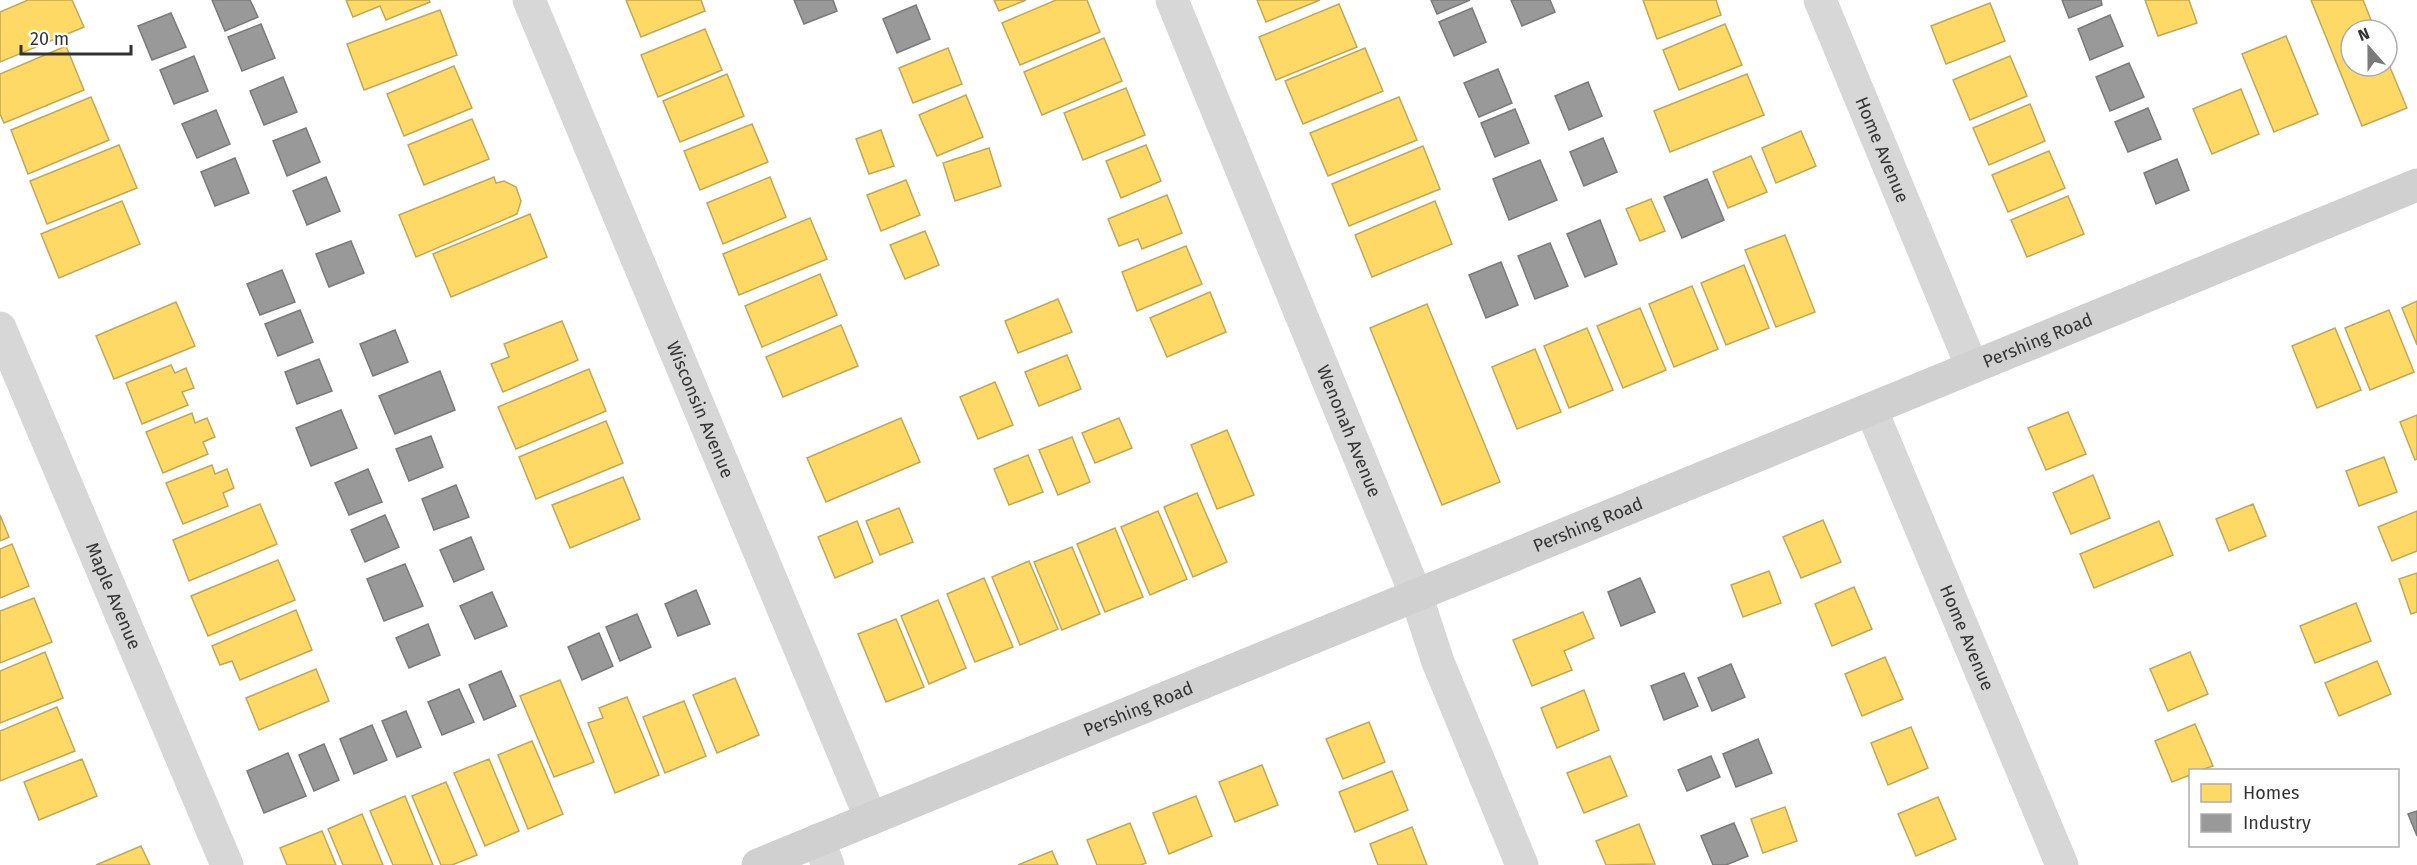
<svg xmlns="http://www.w3.org/2000/svg" width="2417" height="865" font-family="'Fira Sans',sans-serif">
<style>
.homes{fill:#ffd966;stroke:#c2a757;stroke-width:1.5}
.industry{fill:#999;stroke:#7a7a7a;stroke-width:1.5}
.lines{fill:none;stroke-linecap:round;stroke-linejoin:round}
.street{stroke:#d7d7d7;stroke-width:33}
.secondary{stroke:#d0d0d0;stroke-width:33}
.labels{text-anchor:middle;stroke-width:6;stroke-linejoin:round;paint-order:stroke}
.street-label{font-size:18px;fill:#333;stroke:#fff}
</style>
<rect width="100%" height="100%" fill="#fff"/>
<g class="homes">
<path d="M28,0h44l12,27 -84,35v-50z"/>
<path d="M346,0h83l1,2 -44,18 -6,-14 -27,11z"/>
<path d="M626,0h75l4,11 -64,26z"/>
<path d="M994,0h32l-27,11z"/>
<path d="M1056,0h31l13,32 -80,33 -18,-42z"/>
<path d="M1257,0h63l-54,22z"/>
<path d="M1643,0h73l5,15 -64,24z"/>
<path d="M2145,0h44l8,23 -39,13z"/>
<path d="M2311,0h52l12,30h-24v36h36v-6l20,48 -45,18z"/>
<path d="M1990,3l15,38 -59,23 -15,-38z"/>
<path d="M1339,4l18,43 -81,33 -17,-43z"/>
<path d="M440,10l17,45 -93,35 -17,-46z"/>
<path d="M1725,24l17,41 -63,25 -16,-40z"/>
<path d="M705,29l17,41 -64,27 -17,-42z"/>
<path d="M2286,36l32,78 -44,18 -32,-78z"/>
<path d="M1104,38l18,43 -80,34 -18,-43z"/>
<path d="M66,46l18,44 -80,33 -4,-9v-40z"/>
<path d="M948,48l14,36 -49,19 -14,-35z"/>
<path d="M1365,48l18,43 -80,33 -18,-43z"/>
<path d="M2010,56l17,40 -57,24 -17,-40z"/>
<path d="M454,66l18,42 -68,28 -17,-42z"/>
<path d="M727,74l17,42 -64,26 -17,-41z"/>
<path d="M1747,74l17,41 -94,37 -16,-41z"/>
<path d="M1126,88l19,47 -62,25 -19,-47z"/>
<path d="M2241,89l18,45 -47,20 -19,-45z"/>
<path d="M966,95l17,42 -46,19 -18,-41z"/>
<path d="M91,97l18,43 -81,34 -17,-44z"/>
<path d="M1399,97l18,43 -89,36 -18,-43z"/>
<path d="M2030,104l15,37 -56,24 -16,-37z"/>
<path d="M472,119l17,40 -65,26 -16,-40z"/>
<path d="M752,124l16,38 -68,28 -16,-39z"/>
<path d="M881,130l13,36 -25,8 -13,-35z"/>
<path d="M1801,131l15,35 -40,17 -14,-35z"/>
<path d="M119,145l18,43 -90,36 -17,-43z"/>
<path d="M1146,145l15,36 -40,17 -15,-37z"/>
<path d="M1423,146l17,43 -91,37 -17,-42z"/>
<path d="M989,148l12,38 -46,15 -12,-38z"/>
<path d="M2049,151l16,37 -57,24 -16,-37z"/>
<path d="M1751,156l16,36 -39,16 -15,-36z"/>
<path d="M494,177l2,6 8,-2 12,6 5,14 -4,13 -101,43 -17,-42z"/>
<path d="M770,177l16,40 -63,27 -16,-41z"/>
<path d="M906,180l14,35 -39,16 -14,-36z"/>
<path d="M1167,195l15,38 -40,16 -4,-10 -19,7 -11,-27z"/>
<path d="M2068,196l16,38 -57,23 -16,-37z"/>
<path d="M1651,199l14,32 -25,10 -14,-32z"/>
<path d="M122,201l18,43 -81,34 -18,-44z"/>
<path d="M1435,201l17,43 -80,33 -17,-42z"/>
<path d="M530,214l17,43 -96,40 -18,-43z"/>
<path d="M810,218l17,41 -88,36 -16,-41z"/>
<path d="M925,231l14,34 -34,14 -15,-34z"/>
<path d="M1785,235l30,77 -39,15 -31,-77z"/>
<path d="M1186,246l16,38 -65,27 -15,-39z"/>
<path d="M1744,265l25,63 -43,17 -25,-62z"/>
<path d="M820,274l17,41 -75,32 -17,-41z"/>
<path d="M1692,286l26,63 -44,18 -25,-63z"/>
<path d="M1210,292l16,40 -59,25 -17,-39z"/>
<path d="M1058,299l14,33 -54,21 -13,-32z"/>
<path d="M2417,301v44l-15,-37z"/>
<path d="M176,302l19,44 -81,33 -18,-43z"/>
<path d="M1427,304l73,178 -58,23 -72,-177z"/>
<path d="M1640,308l26,62 -43,18 -26,-62z"/>
<path d="M2389,310l25,62 -44,18 -25,-62z"/>
<path d="M562,321l16,39 -75,32 -12,-28 18,-7 -5,-13z"/>
<path d="M841,325l17,41 -75,31 -17,-40z"/>
<path d="M1587,328l26,62 -44,18 -25,-62z"/>
<path d="M2335,328l26,62 -44,18 -25,-62z"/>
<path d="M1535,349l26,63 -44,17 -25,-62z"/>
<path d="M1067,355l14,34 -42,17 -14,-34z"/>
<path d="M171,365l4,8 11,-5 8,20 -12,4 6,13 -46,19 -16,-41z"/>
<path d="M589,369l17,42 -90,38 -18,-42z"/>
<path d="M995,382l18,43 -35,14 -18,-42z"/>
<path d="M2068,412l18,42 -40,16 -18,-42z"/>
<path d="M192,413l3,10 12,-5 8,19 -12,5 5,12 -45,19 -17,-41z"/>
<path d="M2417,415v44l-2,1 -15,-38z"/>
<path d="M901,418l19,44 -94,40 -19,-44z"/>
<path d="M1119,418l13,30 -37,15 -13,-30z"/>
<path d="M606,421l17,42 -87,36 -17,-42z"/>
<path d="M1227,430l27,65 -37,14 -26,-64z"/>
<path d="M1072,437l18,45 -32,13 -19,-45z"/>
<path d="M1028,455l15,37 -34,13 -15,-36z"/>
<path d="M2384,457l13,35 -38,14 -13,-35z"/>
<path d="M212,465l3,9 12,-5 7,19 -11,5 5,13 -45,18 -17,-41z"/>
<path d="M2093,475l17,43 -39,16 -18,-41z"/>
<path d="M623,477l17,42 -70,29 -18,-43z"/>
<path d="M1197,493l30,69 -34,15 -29,-70z"/>
<path d="M260,504l17,40 -88,37 -16,-41z"/>
<path d="M2253,504l13,32 -37,15 -13,-32z"/>
<path d="M899,508l14,34 -33,13 -14,-34z"/>
<path d="M1158,511l29,68 -37,16 -29,-68z"/>
<path d="M2417,511v40l-25,10 -14,-34z"/>
<path d="M0,515l9,22 -9,4z"/>
<path d="M1823,520l18,42 -40,16 -18,-41z"/>
<path d="M857,521l16,41 -38,16 -17,-41z"/>
<path d="M2159,521l14,34 -79,33 -14,-34z"/>
<path d="M1115,528l28,69 -38,15 -28,-68z"/>
<path d="M12,544l17,42 -29,12v-49z"/>
<path d="M1072,547l28,67 -38,16 -28,-68z"/>
<path d="M278,560l17,40 -87,36 -17,-40z"/>
<path d="M1029,561l29,68 -38,16 -28,-68z"/>
<path d="M1769,571l12,32 -38,14 -12,-32z"/>
<path d="M2417,573v39l-6,2 -12,-35z"/>
<path d="M984,578l29,69 -38,15 -28,-68z"/>
<path d="M1854,587l18,42 -40,17 -17,-42z"/>
<path d="M34,598l18,44 -52,21v-52z"/>
<path d="M938,600l28,68 -37,16 -28,-68z"/>
<path d="M2356,603l15,38 -56,22 -15,-37z"/>
<path d="M296,610l16,40 -72,30 -8,-19 -12,4 -8,-19z"/>
<path d="M1583,612l11,26 -30,13 8,19 -40,16 -19,-46z"/>
<path d="M896,619l28,68 -38,15 -28,-68z"/>
<path d="M45,652l18,46 -63,25v-52z"/>
<path d="M2190,652l18,42 -40,17 -18,-42z"/>
<path d="M1885,657l18,42 -41,17 -17,-42z"/>
<path d="M2377,661l14,33 -52,22 -14,-33z"/>
<path d="M316,669l13,32 -70,29 -13,-32z"/>
<path d="M735,678l24,57 -42,18 -24,-58z"/>
<path d="M560,680l34,82 -40,15 -34,-81z"/>
<path d="M1584,690l15,40 -42,18 -16,-40z"/>
<path d="M627,697l32,78 -44,18 -27,-70 15,-5 -4,-10z"/>
<path d="M684,701l22,55 -41,17 -22,-56z"/>
<path d="M57,707l18,44 -75,30v-50z"/>
<path d="M1369,722l16,40 -42,17 -17,-40z"/>
<path d="M2195,724l18,42 -12,4h-11v5l-18,7 -17,-41z"/>
<path d="M1911,727l17,41 -40,17 -17,-42z"/>
<path d="M532,741l31,73 -35,15 -30,-74z"/>
<path d="M1610,756l17,40 -43,17 -17,-40z"/>
<path d="M82,759l15,37 -58,24 -15,-38z"/>
<path d="M489,759l30,72 -34,15 -31,-73z"/>
<path d="M1262,765l16,40 -43,17 -16,-40z"/>
<path d="M1392,771l16,39 -53,22 -16,-40z"/>
<path d="M446,782l31,73 -25,10h-11l-29,-69z"/>
<path d="M405,796l28,69h-40l-23,-54z"/>
<path d="M1196,796l16,40 -43,18 -16,-41z"/>
<path d="M1938,797l18,42 -40,17 -18,-42z"/>
<path d="M1785,807l12,34 -34,12 -12,-34z"/>
<path d="M362,814l21,51h-40l-15,-36z"/>
<path d="M1130,823l16,40 -5,2h-44l-10,-25z"/>
<path d="M1639,824l16,40 -49,1 -10,-24z"/>
<path d="M1412,827l15,38h-49l-8,-21z"/>
<path d="M322,831l14,34h-49l-7,-17z"/>
<path d="M141,846l9,19h-54z"/>
<path d="M1052,851l6,14h-40z"/>
</g>
<g class="industry">
<path d="M212,0h38l8,17 -33,14z"/>
<path d="M794,0h39l4,11 -33,13z"/>
<path d="M1431,0h39l-33,14z"/>
<path d="M1511,0h39l5,12 -33,14z"/>
<path d="M2062,0h39l1,5 -33,13z"/>
<path d="M916,5l14,34 -33,14 -14,-34z"/>
<path d="M1472,8l14,34 -32,14 -15,-34z"/>
<path d="M171,13l15,34 -34,13 -14,-34z"/>
<path d="M2110,15l13,31 -33,14 -12,-31z"/>
<path d="M261,24l14,34 -33,13 -14,-34z"/>
<path d="M194,56l14,35 -34,13 -14,-34z"/>
<path d="M2129,63l15,34 -34,14 -14,-34z"/>
<path d="M1498,69l14,34 -33,14 -15,-34z"/>
<path d="M283,77l14,35 -33,13 -14,-34z"/>
<path d="M1588,82l14,34 -33,14 -14,-34z"/>
<path d="M2148,108l13,31 -33,13 -13,-30z"/>
<path d="M1515,109l14,34 -34,14 -14,-34z"/>
<path d="M216,110l14,34 -33,14 -15,-34z"/>
<path d="M306,128l14,34 -33,14 -14,-35z"/>
<path d="M1603,138l14,34 -33,14 -14,-34z"/>
<path d="M235,158l14,35 -34,13 -14,-34z"/>
<path d="M2177,159l12,31 -33,14 -12,-31z"/>
<path d="M1540,160l17,40 -48,20 -16,-41z"/>
<path d="M326,177l14,34 -33,14 -14,-34z"/>
<path d="M1707,179l17,41 -42,18 -18,-41z"/>
<path d="M1600,220l17,44 -32,13 -18,-43z"/>
<path d="M351,241l13,32 -35,14 -13,-33z"/>
<path d="M1550,243l18,43 -33,13 -17,-43z"/>
<path d="M1501,262l17,43 -32,13 -17,-43z"/>
<path d="M282,270l13,32 -35,13 -13,-31z"/>
<path d="M300,310l13,32 -35,14 -13,-32z"/>
<path d="M395,330l13,32 -35,14 -13,-32z"/>
<path d="M319,359l13,32 -35,13 -12,-32z"/>
<path d="M440,371l15,39 -60,24 -16,-38z"/>
<path d="M341,410l16,38 -46,18 -15,-38z"/>
<path d="M431,436l12,31 -34,14 -13,-32z"/>
<path d="M368,469l14,33 -33,13 -14,-32z"/>
<path d="M456,485l13,32 -35,13 -12,-31z"/>
<path d="M385,515l14,32 -34,15 -14,-32z"/>
<path d="M471,537l13,32 -30,13 -14,-32z"/>
<path d="M405,564l18,42 -39,15 -17,-42z"/>
<path d="M1640,578l15,34 -34,14 -13,-34z"/>
<path d="M696,590l14,34 -32,12 -13,-32z"/>
<path d="M492,592l15,34 -32,13 -15,-33z"/>
<path d="M637,614l14,33 -31,14 -14,-34z"/>
<path d="M428,624l12,31 -31,13 -13,-30z"/>
<path d="M599,633l14,33 -31,14 -14,-33z"/>
<path d="M1731,664l14,33 -33,14 -14,-33z"/>
<path d="M501,671l15,35 -32,14 -15,-35z"/>
<path d="M1684,673l14,33 -34,14 -13,-34z"/>
<path d="M459,689l15,33 -32,13 -14,-33z"/>
<path d="M406,711l15,36 -24,10 -15,-36z"/>
<path d="M372,725l15,35 -33,14 -14,-35z"/>
<path d="M1758,739l14,34 -36,14 -13,-33z"/>
<path d="M324,744l15,36 -25,11 -15,-36z"/>
<path d="M288,753l18,43 -42,17 -17,-42z"/>
<path d="M1711,756l9,21 -33,14 -9,-21z"/>
<path d="M2417,811v25l-9,-22z"/>
<path d="M1734,823l14,33 -22,9h-13l-12,-29z"/>
</g>
<g class="lines">
<g class="street">
<path id="s1" d="M529,0l342,819"/>
<path id="s2" d="M1172,0l244,595 22,67 84,203"/>
<path id="s3" d="M1820,0l152,367"/>
<path id="s4" d="M0,328l227,537"/>
<path id="s5" d="M1871,409l191,456"/>
<path d="M818,840l10,25"/>
</g>
<path class="secondary" id="s6" d="M758,865l1659,-680"/>
</g>
<g class="labels">
<g class="street-label">
<text dy="6" stroke="none"><textPath href="#s3" startOffset="162">Home Avenue</textPath></text>
<text dy="6" stroke="none"><textPath href="#s6" startOffset="1383">Pershing Road</textPath></text>
<text dy="6" stroke="none"><textPath href="#s1" startOffset="444">Wisconsin Avenue</textPath></text>
<text dy="6" stroke="none"><textPath href="#s2" startOffset="466">Wenonah Avenue</textPath></text>
<text dy="6" stroke="none"><textPath href="#s6" startOffset="897">Pershing Road</textPath></text>
<text dy="6" stroke="none"><textPath href="#s4" startOffset="291">Maple Avenue</textPath></text>
<text dy="6" stroke="none"><textPath href="#s5" startOffset="248">Home Avenue</textPath></text>
<text dy="6" stroke="none"><textPath href="#s6" startOffset="411">Pershing Road</textPath></text>
</g>
</g>
<rect x="2189" y="769" width="210" height="78" fill="#ffffff" stroke="#adadad" stroke-width="1.5"/>
<rect x="2201" y="784" width="30" height="18" fill="#ffd966" stroke="#adadad" stroke-width="1.5"/>
<text x="2243" y="799" font-size="18" fill="#333333">Homes</text>
<rect x="2201" y="814" width="30" height="18" fill="#999999" stroke="#adadad" stroke-width="1.5"/>
<text x="2243" y="829" font-size="18" fill="#333333">Industry</text>
<g transform="translate(2369 48) rotate(339)"><circle r="28" fill="#ffffff" stroke="#adadad" stroke-width="1.5"/>
<path d="M0-4.5L10 22L0 15L-10 22Z" fill="#7a7a7a"/>
<text y="-9" font-size="16" font-weight="bold" text-anchor="middle" fill="#333333">N</text>
</g>
<path d="M21 45v9h110v-9" fill="none" stroke="#333333" stroke-width="3"/>
<text x="30" y="45" font-size="18" fill="#333333" stroke="#ffffff" stroke-width="4.5" paint-order="stroke">20 m</text>
</svg>
